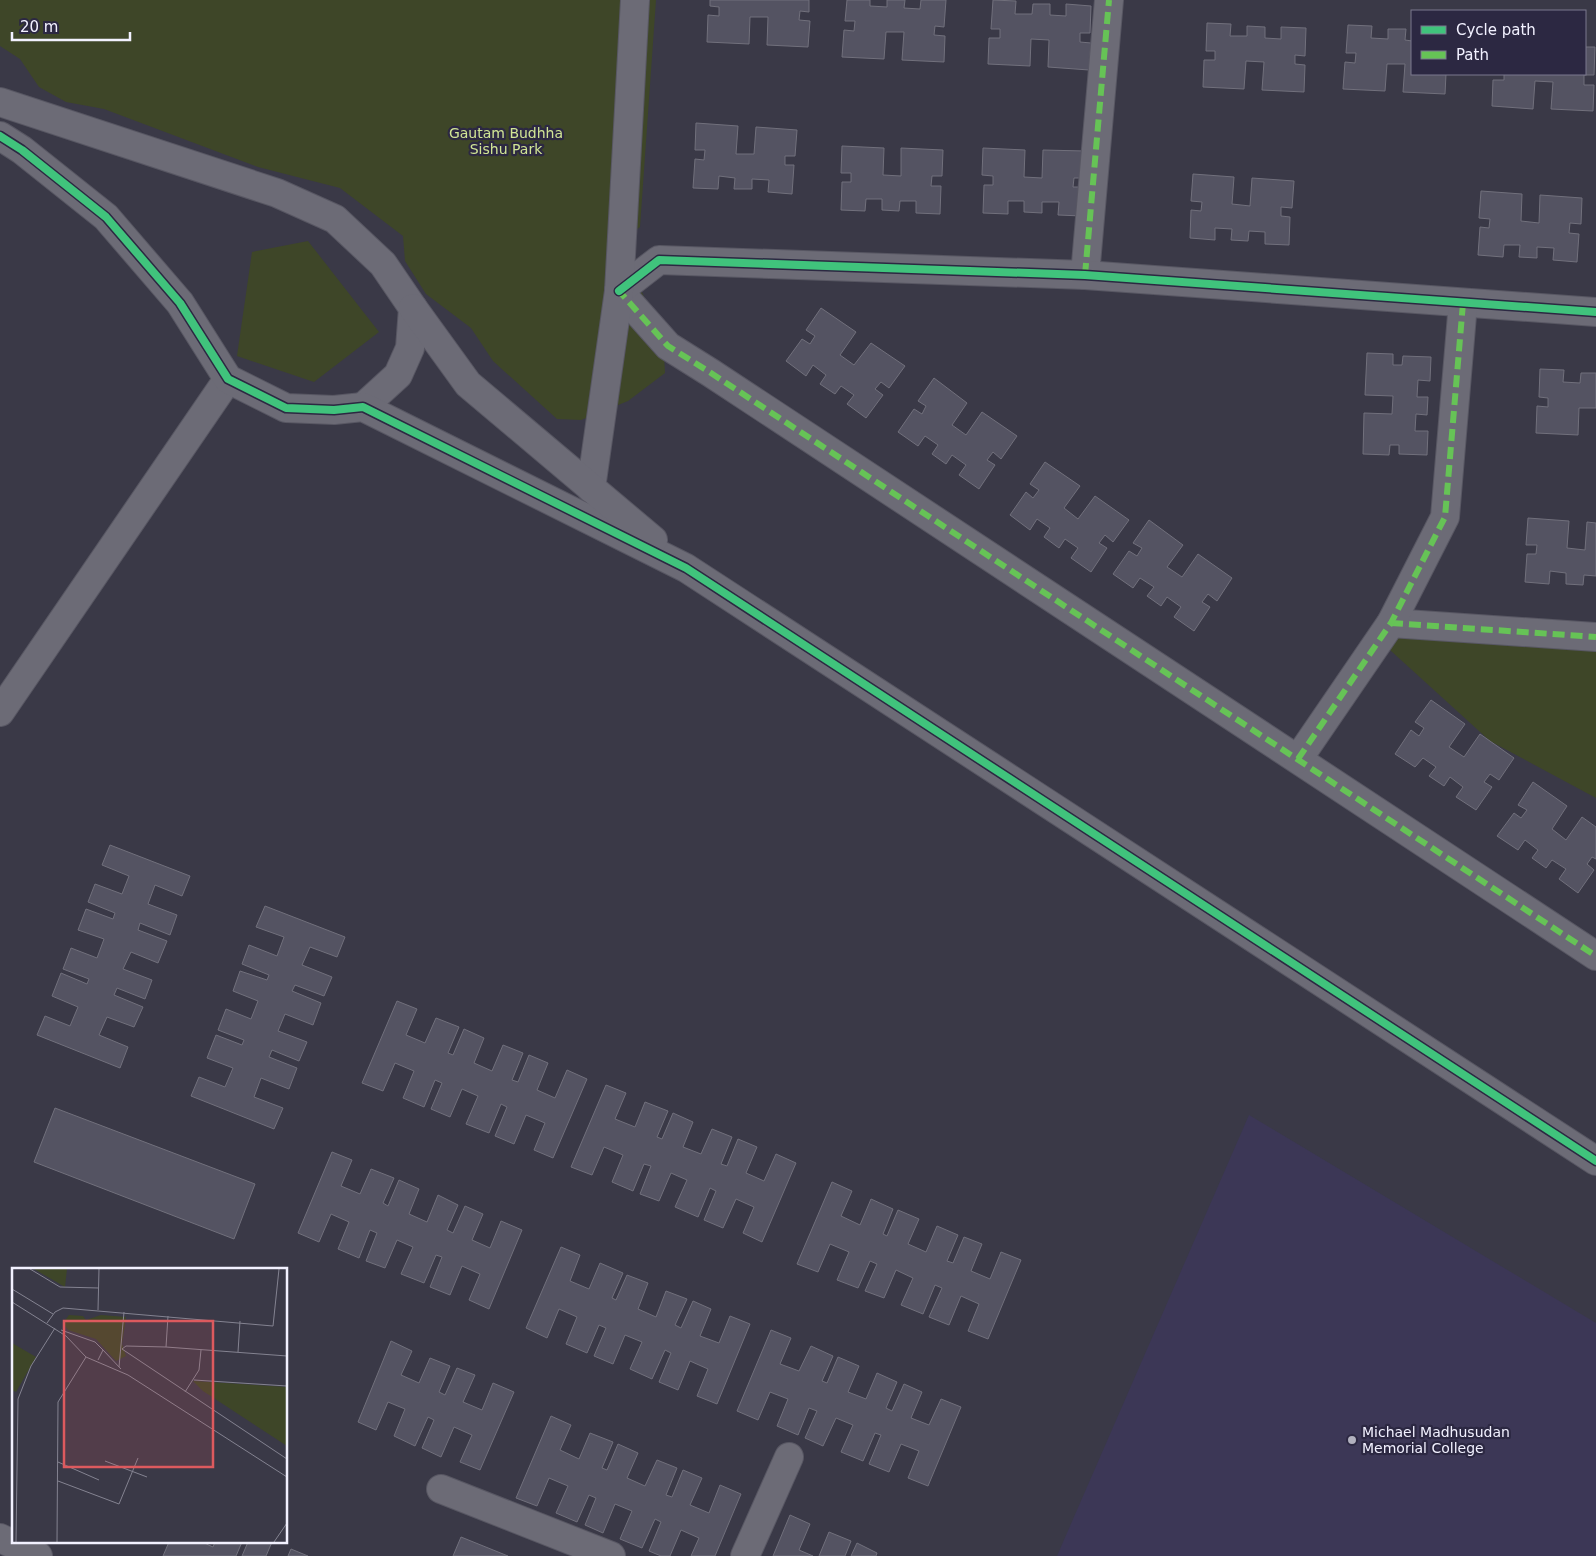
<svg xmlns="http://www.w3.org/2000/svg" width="1596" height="1556" font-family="'DejaVu Sans',sans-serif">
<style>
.built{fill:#3c3756}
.green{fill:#3e4628}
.building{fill:#545362;stroke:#71707c}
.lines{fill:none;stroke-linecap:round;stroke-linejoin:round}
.street-casing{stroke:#585763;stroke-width:30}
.secondary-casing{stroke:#585763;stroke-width:30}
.street{stroke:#6c6b76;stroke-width:28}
.secondary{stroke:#6c6b76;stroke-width:28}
.quiet{stroke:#66c356;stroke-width:6;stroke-dasharray:12 6;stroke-linecap:butt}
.cycleway-casing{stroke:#2c2842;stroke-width:11}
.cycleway{stroke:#40c37c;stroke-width:8}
.poi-dot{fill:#b2b1bf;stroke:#2c2842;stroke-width:2}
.labels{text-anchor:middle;stroke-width:4.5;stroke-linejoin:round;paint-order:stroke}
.park-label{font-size:14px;fill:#d1e595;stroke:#2c2842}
.poi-label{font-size:14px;fill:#f2f1ff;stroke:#2c2842;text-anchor:start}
.inset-road{fill:none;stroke:#848391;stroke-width:1}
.view{fill:#dd5a5e;fill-opacity:0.15;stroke:#dd5a5e;stroke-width:2.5}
.inset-edge{fill:none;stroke:#f2f1ff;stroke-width:2.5}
</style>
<rect width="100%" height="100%" fill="#3a3947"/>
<path class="built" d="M1249,1115l347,208v233h-539z"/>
<g class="green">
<path d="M0,0h656l-16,227 -21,15 44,96 2,35 -37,28 -47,19 -24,-1 -64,-58 -22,-33 -45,-34 -21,-33 -2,-25 -63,-48 -82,-21 -154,-58 -38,-7 -27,-15 -19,-28 -20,-13z"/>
<path d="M308,241l71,91 -65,50 -77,-26 15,-104z"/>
<path d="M1397,634l199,14v150l-106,-57 -111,-101z"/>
</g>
<g class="building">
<path d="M710,0h99v12l-9,-1 -1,9 11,1 -2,26 -41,-2 1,-28h-18l-1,27 -42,-2 1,-27 11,1v-9l-9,-1z"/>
<path d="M847,0h23v6l17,1v-7h18l-1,8 16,1 1,-9h25l-2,27 -9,-1 -1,9 11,1 -1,26 -42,-2 2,-28h-18l-2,27 -42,-2 2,-27 10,1 1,-10h-10z"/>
<path d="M993,0l23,1 -1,13h17l1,-10h17v11l16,1v-12l25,2 -1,27h-10v9l11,1 -2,27 -41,-3 1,-27 -18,-1 -1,27 -42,-2 1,-26h11v-9h-9z"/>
<path d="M1207,23l24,1 -1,12h17v-10l18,1v11l16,1v-12l25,1 -1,28 -10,-1v9l10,1 -1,27 -42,-2 2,-28 -18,-1 -2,28 -41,-2 1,-27h11v-9h-9z"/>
<path d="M1348,25l24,1 -1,12 17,1v-10h18l-1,11 7,1v33h34l-1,20 -42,-2 2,-28h-18l-2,27 -42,-2 2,-27 10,1 1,-10h-10z"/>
<path d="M1585,47h10l-1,28h-10v10h10l-1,26 -42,-2 2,-27 -18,-1 -2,28 -41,-3 1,-26h11v-6h81z"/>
<path d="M696,123l42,3 -2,28h18l2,-27 41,3 -2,26h-10v9h9l-2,29 -24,-2 1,-12 -17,-1v10h-18l1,-11 -16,-2 -1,13 -25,-1 2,-29 9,1 1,-10h-10z"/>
<path d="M842,146l42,2 -1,27 18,1v-28l42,2 -1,26h-10l-1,10h10l-1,28 -24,-1v-12h-16l-1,10 -17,-1v-11h-16l-1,12 -24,-1 1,-28h9v-9h-10z"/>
<path d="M983,148l42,2 -1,27 18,1 1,-28 42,1 -1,27h-10l-1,9h10l-1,29 -24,-1 1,-13h-17v11l-18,-1v-11h-16v13l-25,-1 1,-28h9v-9l-11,-1z"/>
<path d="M1193,174l41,3 -2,27 18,2 2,-28 42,3 -2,27 -11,-1v9l9,1 -1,28 -24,-1v-12l-16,-1 -1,10 -17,-1 1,-11 -17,-1v12l-25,-2 1,-28 10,1 1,-9 -11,-1z"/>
<path d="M1481,191l41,3 -1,27 18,2 1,-28 42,3 -1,26 -11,-1 -1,10 10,1 -2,28 -24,-2 1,-12 -17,-1v11l-18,-1 1,-12h-16l-1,12 -25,-2 2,-28 9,1 1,-9 -11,-1z"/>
<path d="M821,308l35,24 -16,23 14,10 17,-22 34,23 -16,22 -8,-6 -6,7 8,6 -17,23 -19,-14 7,-9 -13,-9 -6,8 -15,-10 6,-9 -13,-10 -7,11 -20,-15 16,-22 8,5 5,-8 -9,-6z"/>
<path d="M1367,353l26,1v11h9l1,-9 28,1 -1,24 -12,-1 -1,17h11l-1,18 -11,-1 -1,17h13l-1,24 -28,-1v-9h-9l-1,10 -26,-1 1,-41 28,1 1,-18 -28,-1z"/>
<path d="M1540,369l24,1 -1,12 17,1 1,-10h15v35h-17l-1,27 -42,-2 1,-27 11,1v-9l-9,-1z"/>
<path d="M934,378l33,25 -15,22 14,10 16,-23 35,24 -16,23 -8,-7 -6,8 8,5 -16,24 -20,-14 7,-10 -14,-10 -6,9 -14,-10 6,-9 -13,-9 -7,10 -20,-14 16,-23 8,5 4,-8 -8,-5z"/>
<path d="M1045,462l35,24 -16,22 14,11 17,-23 34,24 -16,22 -8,-7 -6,8 8,5 -16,24 -20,-14 7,-10 -13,-9 -6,9 -15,-11 6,-9 -13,-9 -7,11 -20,-15 16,-23 7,6 6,-8 -9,-6z"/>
<path d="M1528,518l41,3 -2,27 18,2 2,-28 9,1v53l-12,-1 -1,10 -17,-1v-11l-16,-2 -1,13 -24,-2 2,-28h9l1,-9h-11z"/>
<path d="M1149,520l34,25 -16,22 15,10 16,-23 34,24 -15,23 -9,-7 -6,8 8,5 -16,24 -20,-14 7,-10 -14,-10 -6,9 -14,-10 7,-9 -14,-9 -7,10 -20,-14 16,-23 8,5 5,-8 -9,-5z"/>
<path d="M1431,700l34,24 -16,23 15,10 16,-23 34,24 -15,22 -9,-6 -6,8 8,5 -16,23 -20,-13 7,-10 -13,-10 -6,9 -15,-10 7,-9 -13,-9 -8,9 -20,-13 16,-24 8,6 5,-8 -9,-6z"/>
<path d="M1533,782l34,24 -15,23 14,11 16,-23 14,10v32l-4,-2 -5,7 7,6 -16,23 -19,-14 7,-10 -14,-9 -6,8 -14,-10 6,-8 -13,-10 -7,10 -21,-14 17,-23 7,5 6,-8 -9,-5z"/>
<path d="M110,845l80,31 -8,20 -27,-11 -7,19 29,11 -7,20 -30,-12 -2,7 29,11 -9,22 -27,-11 -8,17 29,11 -7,19 -28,-11 -3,7 29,12 -9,20 -27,-10 -8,18 29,12 -8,21 -83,-33 8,-19 25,10 8,-19 -26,-11 9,-23 26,11 2,-5 -26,-10 8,-21 26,10 7,-19 -26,-9 8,-21 27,10 2,-6 -27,-11 7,-18 27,10 7,-18 -27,-11z"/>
<path d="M265,906l80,31 -8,20 -27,-10 -8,18 30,12 -8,19 -29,-11 -3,6 29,12 -8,22 -28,-11 -7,17 29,11 -8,19 -27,-11 -3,7 28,11 -8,21 -28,-11 -7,19 29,11 -9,21 -83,-33 8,-19 26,10 8,-19 -26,-10 9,-23 26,10 2,-5 -26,-10 8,-21 25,10 7,-18 -25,-10 7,-20 27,9 2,-5 -27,-11 7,-19 28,11 7,-19 -28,-10z"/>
<path d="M397,1001l20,8 -11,26 19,8 11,-25 23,9 -11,26 5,2 11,-26 20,9 -10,25 18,8 11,-26 20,8 -11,27 6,2 11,-27 19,8 -11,27 18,8 12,-28 20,9 -34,79 -19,-8 11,-27 -19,-8 -12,29 -19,-8 12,-29 -6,-3 -12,29 -23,-9 12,-28 -16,-7 -12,28 -19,-8 11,-26 -7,-3 -11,27 -21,-9 11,-27 -19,-8 -12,28 -21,-8z"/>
<path d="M606,1085l20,8 -11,26 20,8 10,-25 23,9 -11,26 5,2 11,-26 20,9 -10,25 18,7 11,-25 20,8 -11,27 6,2 11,-27 19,8 -11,26 18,8 12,-27 20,9 -34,79 -19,-9 11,-26 -18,-8 -13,29 -19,-8 12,-29 -6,-3 -12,29 -23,-10 12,-27 -16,-7 -12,28 -19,-7 11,-28 -7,-2 -11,27 -21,-9 11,-27 -19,-8 -12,28 -21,-8z"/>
<path d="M55,1108l200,76 -21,55 -200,-77z"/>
<path d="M332,1152l20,8 -11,26 19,8 11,-25 23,9 -11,25 5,3 11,-26 20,9 -10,25 18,8 11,-27 20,10 -11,25 6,3 12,-27 18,8 -11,26 18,8 11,-27 21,9 -33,79 -20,-9 11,-26 -18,-8 -12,29 -20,-8 12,-30 -6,-2 -12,28 -23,-9 12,-27 -16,-7 -12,28 -19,-7 11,-28 -7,-3 -11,28 -21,-9 11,-27 -18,-8 -12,28 -21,-9z"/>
<path d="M832,1182l20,9 -11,25 19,9 11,-26 22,10 -10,25 4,2 11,-26 21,9 -11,25 18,8 11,-26 21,9 -11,26 6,2 11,-26 18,7 -11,27 19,8 11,-27 20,8 -33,79 -20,-8 11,-27 -18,-8 -12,29 -20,-8 13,-29 -7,-3 -12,29 -22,-9 12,-27 -17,-8 -12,28 -19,-7 12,-27 -7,-3 -12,27 -21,-8 12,-28 -19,-8 -12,28 -21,-8z"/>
<path d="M561,1247l19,8 -10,26 19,8 11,-26 23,10 -11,25 4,2 11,-25 21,8 -10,26 18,8 10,-26 21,8 -12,26 6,3 12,-27 18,8 -11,27 19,7 11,-27 20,8 -33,80 -20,-8 11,-27 -18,-8 -12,29 -19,-8 12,-29 -6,-3 -13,29 -22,-10 12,-27 -17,-7 -12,29 -19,-8 12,-28 -7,-3 -12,28 -21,-9 11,-27 -18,-8 -12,29 -21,-10z"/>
<path d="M771,1330l20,8 -11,26 19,7 12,-25 22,10 -11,25 5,2 11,-26 21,9 -11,26 18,7 11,-26 20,9 -11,26 6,3 12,-27 18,8 -11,26 18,7 12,-26 20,8 -33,79 -20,-8 11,-27 -18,-7 -12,28 -20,-8 12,-29 -6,-2 -12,28 -22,-9 12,-27 -17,-7 -13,28 -18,-8 12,-27 -8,-3 -11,27 -21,-9 11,-27 -18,-7 -12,28 -21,-9z"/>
<path d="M391,1341l21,10 -11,24 18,8 11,-25 20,8 -11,26 6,3 12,-27 18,7 -12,27 19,8 11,-27 21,9 -34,78 -20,-8 12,-27 -18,-8 -13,30 -19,-9 12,-28 -6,-3 -13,29 -21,-10 11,-27 -17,-7 -12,28 -18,-8z"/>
<path d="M551,1416l20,9 -11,25 19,9 11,-26 23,9 -11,26 5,2 11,-26 20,9 -11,25 18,8 12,-26 20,8 -11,27 6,2 11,-27 19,8 -12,27 19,8 11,-28 21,9 -26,62h-24l8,-18 -18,-8 -11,26h-9l-12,-5 12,-29 -6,-3 -13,29 -22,-9 12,-28 -17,-7 -12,29 -18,-8 11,-27 -7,-3 -12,27 -21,-9 12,-27 -19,-8 -12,28 -21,-8z"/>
<path d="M790,1515l20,9 -11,26 14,6h-40z"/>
<path d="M829,1532l22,9 -6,15h-26z"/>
<path d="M461,1537l47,19h-55z"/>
<path d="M169,1542h33l11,5 2,-5h27l-6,14h-73z"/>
<path d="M248,1542h24l-6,14h-24z"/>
<path d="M857,1543l20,10 -1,3h-25z"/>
<path d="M291,1549l17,7h-20z"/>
</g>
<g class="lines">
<defs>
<g id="street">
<path d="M1085,275l24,-275"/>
<path d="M619,291l49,55 43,27 885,583"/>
<path d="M619,291l40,-31 426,15 511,37"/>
<path d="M591,488l28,-197 16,-291"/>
<path d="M1391,623l205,14"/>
<path d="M0,712l228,-333"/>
<path d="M1298,759l93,-136 54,-106 18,-214"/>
<path d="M441,1489l170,67"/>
<path d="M0,1538l38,18"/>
<path d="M745,1556l44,-99"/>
</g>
<g id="secondary">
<path d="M0,102l277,91 58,26 48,45 30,44 -3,40 -12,27 -35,32"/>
<path d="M0,136l22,14 84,67 74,86 48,76 58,29 48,2 29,-3 323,161 910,593"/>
<path d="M413,308l55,76 185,156"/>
</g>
</defs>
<use href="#street" class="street-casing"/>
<use href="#secondary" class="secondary-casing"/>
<use href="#street" class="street"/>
<use href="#secondary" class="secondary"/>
<g class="quiet">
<path d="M1085,275l24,-275"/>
<path d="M621,289l-2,2 49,55 43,27 885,583"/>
<path d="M1391,623l205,14"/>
<path d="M1298,759l93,-136 54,-106 18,-214"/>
</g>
<defs>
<g id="cycleway">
<path d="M0,136l22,14 84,67 74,86 48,76 58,29 48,2 29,-3 323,161 910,593"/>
<path d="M619,291l40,-31 426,15 511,37"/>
</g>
</defs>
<use href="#cycleway" class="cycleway-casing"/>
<use href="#cycleway" class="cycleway"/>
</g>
<circle class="poi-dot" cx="1352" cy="1440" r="5"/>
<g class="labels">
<g class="park-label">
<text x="506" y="138">Gautam Budhha<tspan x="506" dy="16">Sishu Park</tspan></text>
</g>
<g class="poi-label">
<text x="1362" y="1437">Michael Madhusudan<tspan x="1362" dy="16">Memorial College</tspan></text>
</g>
</g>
<g transform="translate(12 1268)">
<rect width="275" height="275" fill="#3a3947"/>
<path d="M22,1h33l-2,18zM57,47l14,1 3,4 15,-5 25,2 -4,27 4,12 -10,5 -20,-22 -28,-9 -5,-7zM0,75l24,14 -20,35 -4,-2zM181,113l94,6v59l-84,-55z" fill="#3e4628"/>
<path class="inset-road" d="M18,1l30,18 39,1M0,21l41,25M0,34l54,34 20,21 42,18 159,102M86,42l1,-41M35,55l8,-11 8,-4 210,18 6,-57M49,62l34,12 8,8 -5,10M154,79l2,-31M110,81l165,110M110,81l4,-3 40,1 121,9M91,82l18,19M226,84l2,-31M107,99l5,-55M182,112l93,6M173,124l14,-22 2,-20M93,193l42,16M46,194l41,18M46,213l61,23 19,-46M4,274l2,-143 13,-33 24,-38M45,274l1,-140 28,-45M262,274l13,-19"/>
<path class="view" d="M52,53h149v146h-149z"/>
<rect width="275" height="275" class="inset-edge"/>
</g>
<rect x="1411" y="10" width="175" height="65" fill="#2c2842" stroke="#7b788e"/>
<rect x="1421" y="26" width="25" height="8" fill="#40c37c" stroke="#7b788e"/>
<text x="1456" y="35" font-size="15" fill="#f2f1ff">Cycle path</text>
<rect x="1421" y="51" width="25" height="8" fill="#66c356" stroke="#7b788e"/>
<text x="1456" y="60" font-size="15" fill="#f2f1ff">Path</text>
<path d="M12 32v8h118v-8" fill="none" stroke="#f2f1ff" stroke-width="2.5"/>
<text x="20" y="32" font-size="15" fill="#f2f1ff" stroke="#2c2842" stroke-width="4" paint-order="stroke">20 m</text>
</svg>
